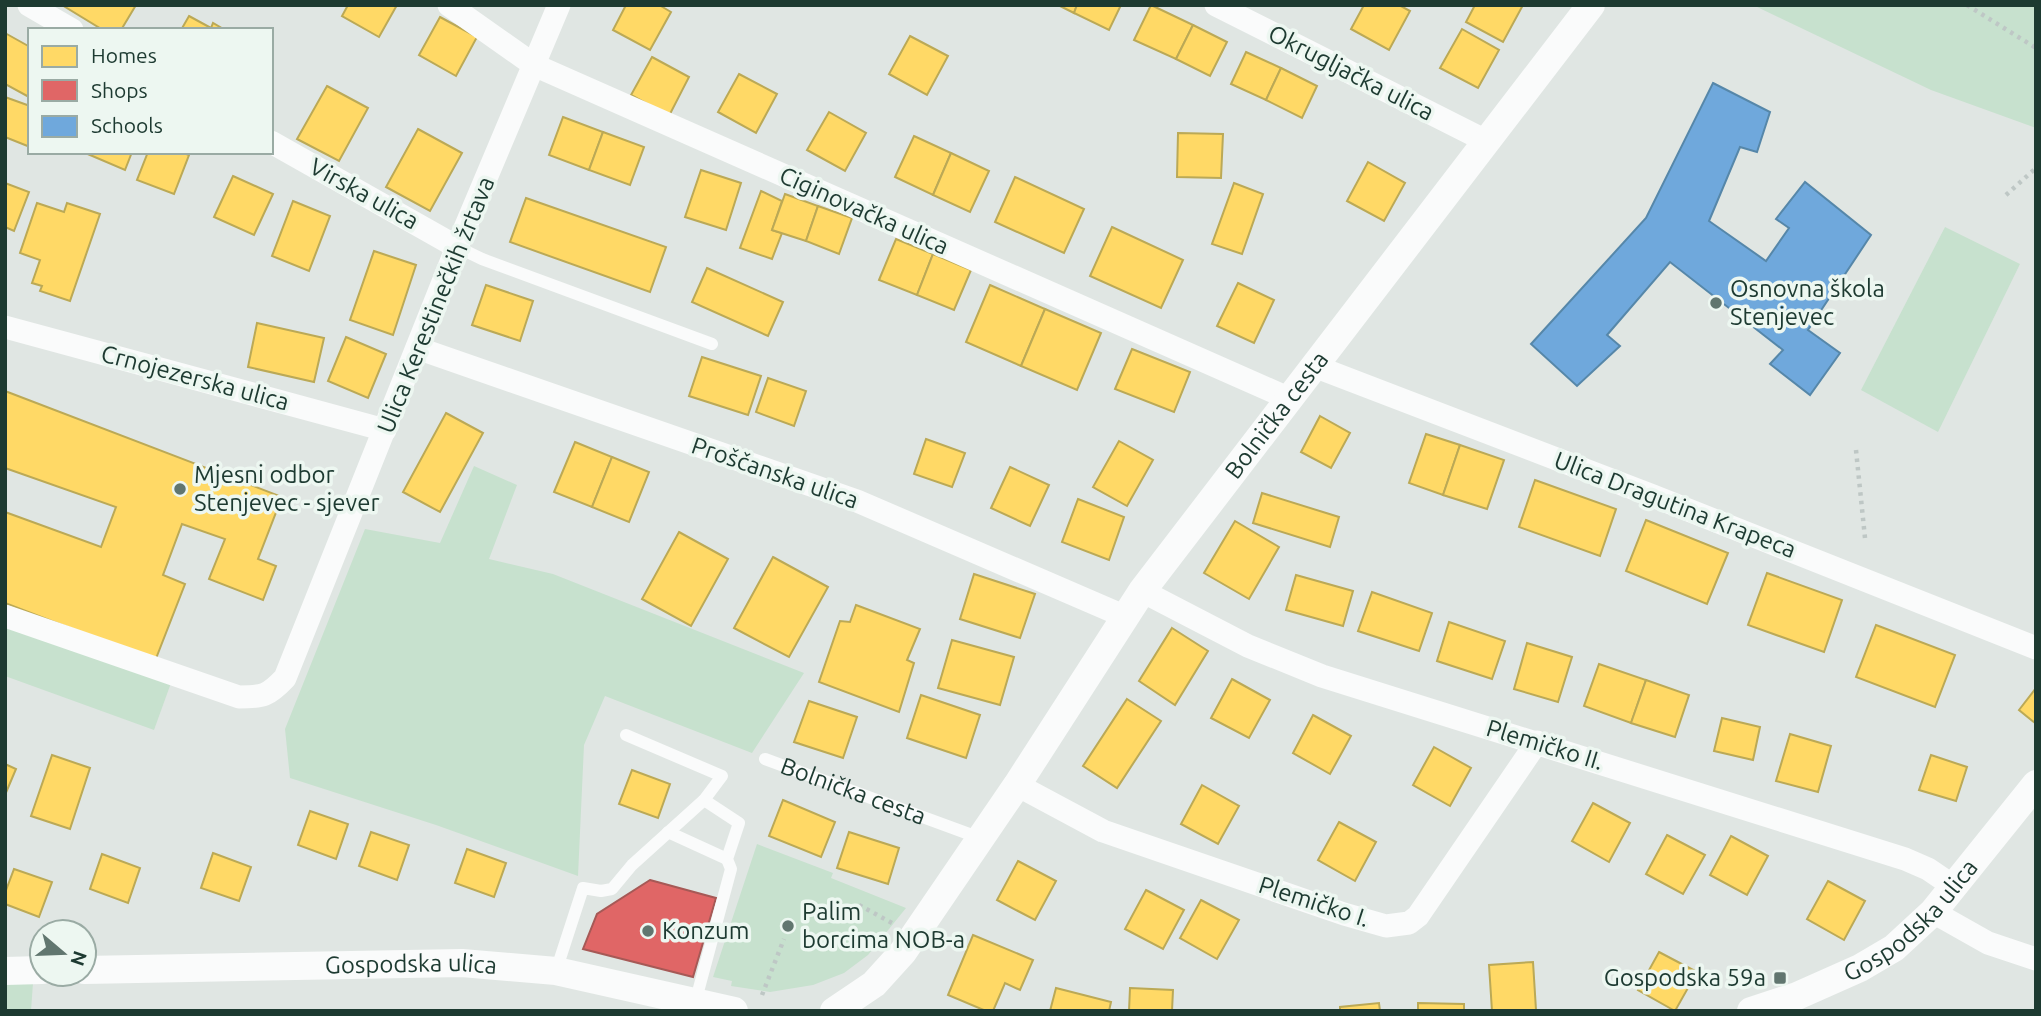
<svg xmlns="http://www.w3.org/2000/svg" width="2041" height="1016" font-family="Ubuntu,sans-serif">
<style>
.green{fill:#c7e1ce}
.homes{fill:#ffd966;stroke:#bba956;stroke-width:2}
.shops{fill:#e06666;stroke:#a65956;stroke-width:2}
.schools{fill:#6fa8dc;stroke:#5687a9;stroke-width:2}
.lines{fill:none;stroke-linecap:round;stroke-linejoin:round}
.path{stroke:#bec7c5;stroke-width:4.5;stroke-dasharray:3.5 5;stroke-linecap:butt}
.service{stroke:#fafbfb;stroke-width:12}
.minor{stroke:#fafbfb;stroke-width:23}
.tertiary{stroke:#fafbfb;stroke-width:28}
.poi-dot{fill:#61766f;stroke:#edf7f1;stroke-width:2.5}
.labels{text-anchor:middle;stroke-width:7;stroke-linejoin:round;paint-order:stroke}
.street-label{font-size:24px;fill:#1d3a31;stroke:#edf7f1}
.poi-label{font-size:24px;fill:#1d3a31;stroke:#edf7f1;text-anchor:start}
</style>
<rect width="100%" height="100%" fill="#e0e6e3"/>
<g class="green">
<path d="M1753,5h283v123l-105,-38z"/>
<path d="M1945,227l75,37 -82,168 -77,-42z"/>
<path d="M474,466l43,19 -28,74 64,15 251,99 -52,80 -147,-57 -21,49 -6,131 -142,-51 -146,-47 -5,-49 80,-200 75,14z"/>
<path d="M5,625l166,58 -17,47 -149,-54z"/>
<path d="M757,844l76,29 -2,5 75,30 -38,47 -24,18 -31,12 -43,7 -39,-6 1,-5 -19,-4z"/>
<path d="M33,983l-2,28h-26v-27z"/>
</g>
<g class="homes">
<path d="M62,5h74l-15,25h-18z"/>
<path d="M348,5h49l-18,32 -37,-21z"/>
<path d="M626,5h33l12,7 -21,38 -37,-20z"/>
<path d="M1058,5h19l-3,8z"/>
<path d="M1077,5h44l-12,25 -35,-17z"/>
<path d="M1151,5l42,20 -17,34 -42,-19z"/>
<path d="M1364,5h35l11,6 -21,39 -38,-21z"/>
<path d="M1475,5h48l-20,37 -37,-20z"/>
<path d="M189,16l22,12 2,-5 12,7h-44z"/>
<path d="M440,17l37,20 -21,39 -37,-21z"/>
<path d="M1193,25l34,17 -17,34 -34,-17z"/>
<path d="M1462,29l37,21 -21,38 -38,-20z"/>
<path d="M5,33l25,14 -1,50 -24,-13z"/>
<path d="M910,36l38,20 -21,39 -38,-21z"/>
<path d="M1246,52l35,16 -15,32 -35,-16z"/>
<path d="M652,57l37,20 -20,39 -38,-21z"/>
<path d="M1281,68l36,18 -15,32 -36,-18z"/>
<path d="M739,74l38,20 -21,39 -38,-21z"/>
<path d="M327,86l41,22 -29,53 -42,-22z"/>
<path d="M5,97l25,9v41l-25,-10z"/>
<path d="M829,112l37,21 -21,38 -38,-21z"/>
<path d="M563,117l40,15 -14,38 -40,-15z"/>
<path d="M418,129l44,24 -32,58 -44,-24z"/>
<path d="M603,132l41,15 -14,38 -41,-15z"/>
<path d="M1178,133l45,1 -2,44 -44,-1z"/>
<path d="M914,136l37,17 -18,42 -38,-18z"/>
<path d="M83,152h49l-7,18z"/>
<path d="M148,152h33l8,3 -15,39 -37,-14z"/>
<path d="M951,153l38,18 -19,41 -37,-17z"/>
<path d="M1368,162l37,21 -21,38 -37,-20z"/>
<path d="M701,170l40,13 -15,47 -41,-13z"/>
<path d="M233,176l40,18 -19,41 -40,-18z"/>
<path d="M1015,177l69,32 -20,44 -69,-31z"/>
<path d="M5,183l24,9 -15,39 -9,-4z"/>
<path d="M1234,183l29,11 -21,60 -30,-10z"/>
<path d="M761,191l21,10 -10,29 10,3 -10,26 -32,-11z"/>
<path d="M785,194l33,12 -12,35 -34,-11z"/>
<path d="M526,198l140,49 -16,45 -140,-50z"/>
<path d="M293,201l37,15 -21,55 -37,-15z"/>
<path d="M37,203l27,9 3,-9 33,11 -30,87 -30,-10 2,-5 -10,-3 8,-23 -20,-7z"/>
<path d="M818,206l34,12 -13,36 -33,-13z"/>
<path d="M1112,227l71,33 -22,48 -71,-32z"/>
<path d="M896,239l37,15 -16,41 -38,-15z"/>
<path d="M374,251l42,14 -23,70 -43,-15z"/>
<path d="M933,254l38,16 -17,40 -37,-15z"/>
<path d="M707,268l76,34 -15,34 -76,-34z"/>
<path d="M1238,283l36,17 -20,43 -37,-17z"/>
<path d="M486,285l47,16 -13,40 -48,-16z"/>
<path d="M990,285l55,24 -24,57 -55,-24z"/>
<path d="M1045,309l56,24 -24,57 -56,-24z"/>
<path d="M257,323l67,15 -10,44 -66,-15z"/>
<path d="M346,337l40,17 -18,44 -40,-17z"/>
<path d="M1132,349l58,23 -16,40 -59,-23z"/>
<path d="M702,357l59,19 -13,39 -59,-19z"/>
<path d="M768,378l38,13 -12,35 -38,-14z"/>
<path d="M5,391l277,106 -24,62 18,7 -13,34 -54,-21 16,-40 -43,-15 -19,51 22,9 -30,77 -150,-58v-91l96,35 15,-40 -111,-39z"/>
<path d="M446,413l37,20 -43,79 -37,-20z"/>
<path d="M1320,416l30,17 -19,35 -30,-16z"/>
<path d="M1426,434l34,11 -17,50 -34,-12z"/>
<path d="M926,439l39,14 -13,34 -38,-13z"/>
<path d="M1119,441l34,19 -26,46 -34,-19z"/>
<path d="M575,442l37,15 -20,50 -38,-15z"/>
<path d="M1460,445l44,15 -17,49 -44,-14z"/>
<path d="M612,457l37,15 -20,50 -37,-15z"/>
<path d="M1010,467l39,18 -19,41 -39,-18z"/>
<path d="M1535,480l81,29 -16,47 -81,-29z"/>
<path d="M1262,493l77,24 -9,30 -77,-24z"/>
<path d="M1078,499l46,18 -15,43 -47,-18z"/>
<path d="M1646,520l82,33 -21,51 -81,-33z"/>
<path d="M1235,521l44,26 -30,52 -45,-26z"/>
<path d="M679,532l49,27 -37,67 -49,-27z"/>
<path d="M773,557l55,30 -39,70 -55,-29z"/>
<path d="M1767,573l75,27 -18,52 -76,-27z"/>
<path d="M974,574l61,20 -15,44 -60,-19z"/>
<path d="M1296,575l57,16 -10,35 -57,-16z"/>
<path d="M1372,592l60,21 -13,38 -61,-20z"/>
<path d="M856,605l64,24 -13,31 7,3 -15,49 -80,-30 21,-61 10,1z"/>
<path d="M1449,622l56,19 -13,38 -55,-18z"/>
<path d="M1876,625l79,30 -20,52 -79,-30z"/>
<path d="M1172,628l36,23 -33,54 -36,-24z"/>
<path d="M952,640l62,17 -14,48 -62,-17z"/>
<path d="M1527,643l45,14 -14,45 -44,-13z"/>
<path d="M1599,664l47,16 -15,43 -47,-17z"/>
<path d="M1232,679l38,21 -21,38 -38,-20z"/>
<path d="M1646,680l43,15 -14,42 -44,-14z"/>
<path d="M2036,688v34l-1,1 -16,-13z"/>
<path d="M921,695l59,20 -14,43 -59,-20z"/>
<path d="M1127,699l34,22 -44,67 -34,-22z"/>
<path d="M809,701l48,16 -14,41 -49,-16z"/>
<path d="M1313,715l38,21 -21,38 -37,-21z"/>
<path d="M1722,718l38,9 -7,33 -39,-9z"/>
<path d="M1790,734l41,12 -13,46 -42,-11z"/>
<path d="M1434,747l37,21 -21,38 -37,-21z"/>
<path d="M52,755l38,13 -20,61 -39,-13z"/>
<path d="M1931,755l36,12 -11,34 -37,-11z"/>
<path d="M5,764l11,5 -11,26z"/>
<path d="M632,770l38,14 -12,34 -39,-14z"/>
<path d="M1202,785l37,21 -21,38 -37,-20z"/>
<path d="M783,800l52,22 -14,35 -52,-21z"/>
<path d="M1593,803l37,20 -21,39 -37,-21z"/>
<path d="M310,811l38,13 -12,35 -38,-14z"/>
<path d="M1339,822l37,20 -21,39 -37,-21z"/>
<path d="M371,832l38,13 -12,35 -38,-14z"/>
<path d="M849,832l50,16 -11,36 -51,-16z"/>
<path d="M1667,835l38,20 -22,39 -37,-20z"/>
<path d="M1731,836l37,20 -21,39 -37,-20z"/>
<path d="M467,849l39,14 -12,34 -39,-14z"/>
<path d="M213,853l38,14 -12,34 -38,-13z"/>
<path d="M102,854l38,14 -12,35 -38,-14z"/>
<path d="M1018,861l38,20 -21,39 -38,-20z"/>
<path d="M14,869l38,13 -13,35 -34,-13v-11z"/>
<path d="M1828,881l37,20 -21,39 -37,-21z"/>
<path d="M1146,890l38,20 -21,39 -38,-20z"/>
<path d="M1201,900l38,20 -22,39 -37,-21z"/>
<path d="M973,935l60,25 -13,30 -15,-7 -12,28h-7l-38,-16z"/>
<path d="M1659,952l38,20 -22,39 -37,-21z"/>
<path d="M1533,962l3,48 -44,1 -3,-46z"/>
<path d="M1056,988l55,14 -2,9h-59z"/>
<path d="M1130,988l43,2 -1,21h-43z"/>
<path d="M1379,1003l1,8h-40v-4z"/>
<path d="M1418,1003l46,1v7h-46z"/>
</g>
<path class="shops" d="M650,880l66,18 -23,79 -110,-28 14,-35z"/>
<path class="schools" d="M1713,83l57,29 -13,40 -17,-5 -31,74 57,40 23,-33 -13,-9 29,-37 66,53 -63,95 32,23 -30,42 -40,-31 13,-14 -113,-88 -63,73 13,11 -43,40 -46,-42 115,-126z"/>
<g class="lines">
<g class="path">
<path d="M1967,5l69,43"/>
<path d="M2006,195l30,-27"/>
<path d="M1856,450l9,88"/>
<path d="M859,905l33,18"/>
<path d="M762,995l22,-56"/>
<path d="M540,1011v-2"/>
</g>
<g class="service">
<path d="M457,247l25,12 230,85"/>
<path id="s1" d="M765,759l215,79"/>
<path d="M668,832l59,27"/>
<path d="M556,971l27,-83 18,3 11,-2 20,-24 72,-65 18,-24 -96,-41"/>
<path d="M695,1003l36,-134 -4,-10 12,-36 -35,-23"/>
</g>
<g class="minor">
<path d="M29,5l43,25"/>
<path d="M449,5l85,60 756,334"/>
<path d="M1216,5l270,136"/>
<path d="M271,142l186,105"/>
<path d="M5,327l380,103"/>
<path d="M417,348l440,153 269,116"/>
<path d="M1314,366l339,130 383,152"/>
<path d="M1142,591l106,55 74,30 583,183 23,10 25,17"/>
<path d="M5,616l234,81c24,0 29,-1 46,-19l172,-431 102,-242"/>
<path d="M1017,785l86,46 241,83 42,12 23,-3 9,-7 119,-174"/>
<path d="M1933,912l55,31 48,16"/>
</g>
<g class="tertiary">
<path id="s2" d="M84,970l378,-7 94,8 178,40"/>
<path d="M5,971l37,-1"/>
<path id="s3" d="M834,1011l40,-27 29,-32 114,-167 125,-194 449,-586"/>
<path id="s4" d="M1751,1011l46,-15 63,-28 34,-20 39,-36 103,-128"/>
</g>
</g>
<g class="poi-dot">
<circle cx="1716" cy="303" r="7"/>
<circle cx="180" cy="489" r="7"/>
<circle cx="788" cy="926" r="7"/>
<circle cx="648" cy="931" r="7"/>
<rect x="1773" y="971" width="14" height="14" rx="3.5"/>
</g>
<g class="labels">
<g class="street-label">
<text transform="translate(1351 73) rotate(27)" y="8">Okrugljačka ulica</text>
<text transform="translate(364 194) rotate(29)" y="8">Virska ulica</text>
<text transform="translate(864 211) rotate(24)" y="8">Ciginovačka ulica</text>
<text transform="translate(436 305) rotate(-68)" y="8">Ulica Kerestinečkih žrtava</text>
<text transform="translate(195 378) rotate(15)" y="8">Crnojezerska ulica</text>
<text dy="8" stroke="none"><textPath href="#s3" startOffset="746">Bolnička cesta</textPath></text>
<text transform="translate(775 473) rotate(19)" y="8">Proščanska ulica</text>
<text transform="translate(1675 505) rotate(21)" y="8">Ulica Dragutina Krapeca</text>
<text transform="translate(1545 745) rotate(17)" y="8">Plemičko II.</text>
<text dy="8" stroke="none"><textPath href="#s1" startOffset="94">Bolnička cesta</textPath></text>
<text transform="translate(1314 902) rotate(18)" y="8">Plemičko I.</text>
<text dy="8" stroke="none"><textPath href="#s4" startOffset="187">Gospodska ulica</textPath></text>
<text dy="8" stroke="none"><textPath href="#s2" startOffset="327">Gospodska ulica</textPath></text>
</g>
<g class="poi-label">
<text x="1730" y="297">Osnovna škola<tspan x="1730" dy="28">Stenjevec</tspan></text>
<text x="194" y="483">Mjesni odbor<tspan x="194" dy="28">Stenjevec - sjever</tspan></text>
<text x="802" y="920">Palim<tspan x="802" dy="28">borcima NOB-a</tspan></text>
<text x="662" y="939">Konzum</text>
<text x="1766" y="986" text-anchor="end">Gospodska 59a</text>
</g>
</g>
<rect width="2041" height="1016" fill="none" stroke="#1d3a31" stroke-width="14"/>
<rect x="28" y="28" width="245" height="126" fill="#edf7f1" stroke="#9aaba4" stroke-width="2"/>
<rect x="42" y="46" width="35" height="21" fill="#ffd966" stroke="#9aaba4" stroke-width="2"/>
<text x="91" y="63" font-size="21" fill="#1d3a31">Homes</text>
<rect x="42" y="80" width="35" height="21" fill="#e06666" stroke="#9aaba4" stroke-width="2"/>
<text x="91" y="98" font-size="21" fill="#1d3a31">Shops</text>
<rect x="42" y="116" width="35" height="21" fill="#6fa8dc" stroke="#9aaba4" stroke-width="2"/>
<text x="91" y="133" font-size="21" fill="#1d3a31">Schools</text>
<g transform="translate(63 953) rotate(109)"><circle r="33" fill="#edf7f1" stroke="#9aaba4" stroke-width="2"/>
<path d="M0-5L12 26L0 18L-12 26Z" fill="#61766f"/>
<text y="-10" font-size="19" font-weight="bold" text-anchor="middle" fill="#1d3a31">N</text>
</g>
</svg>
